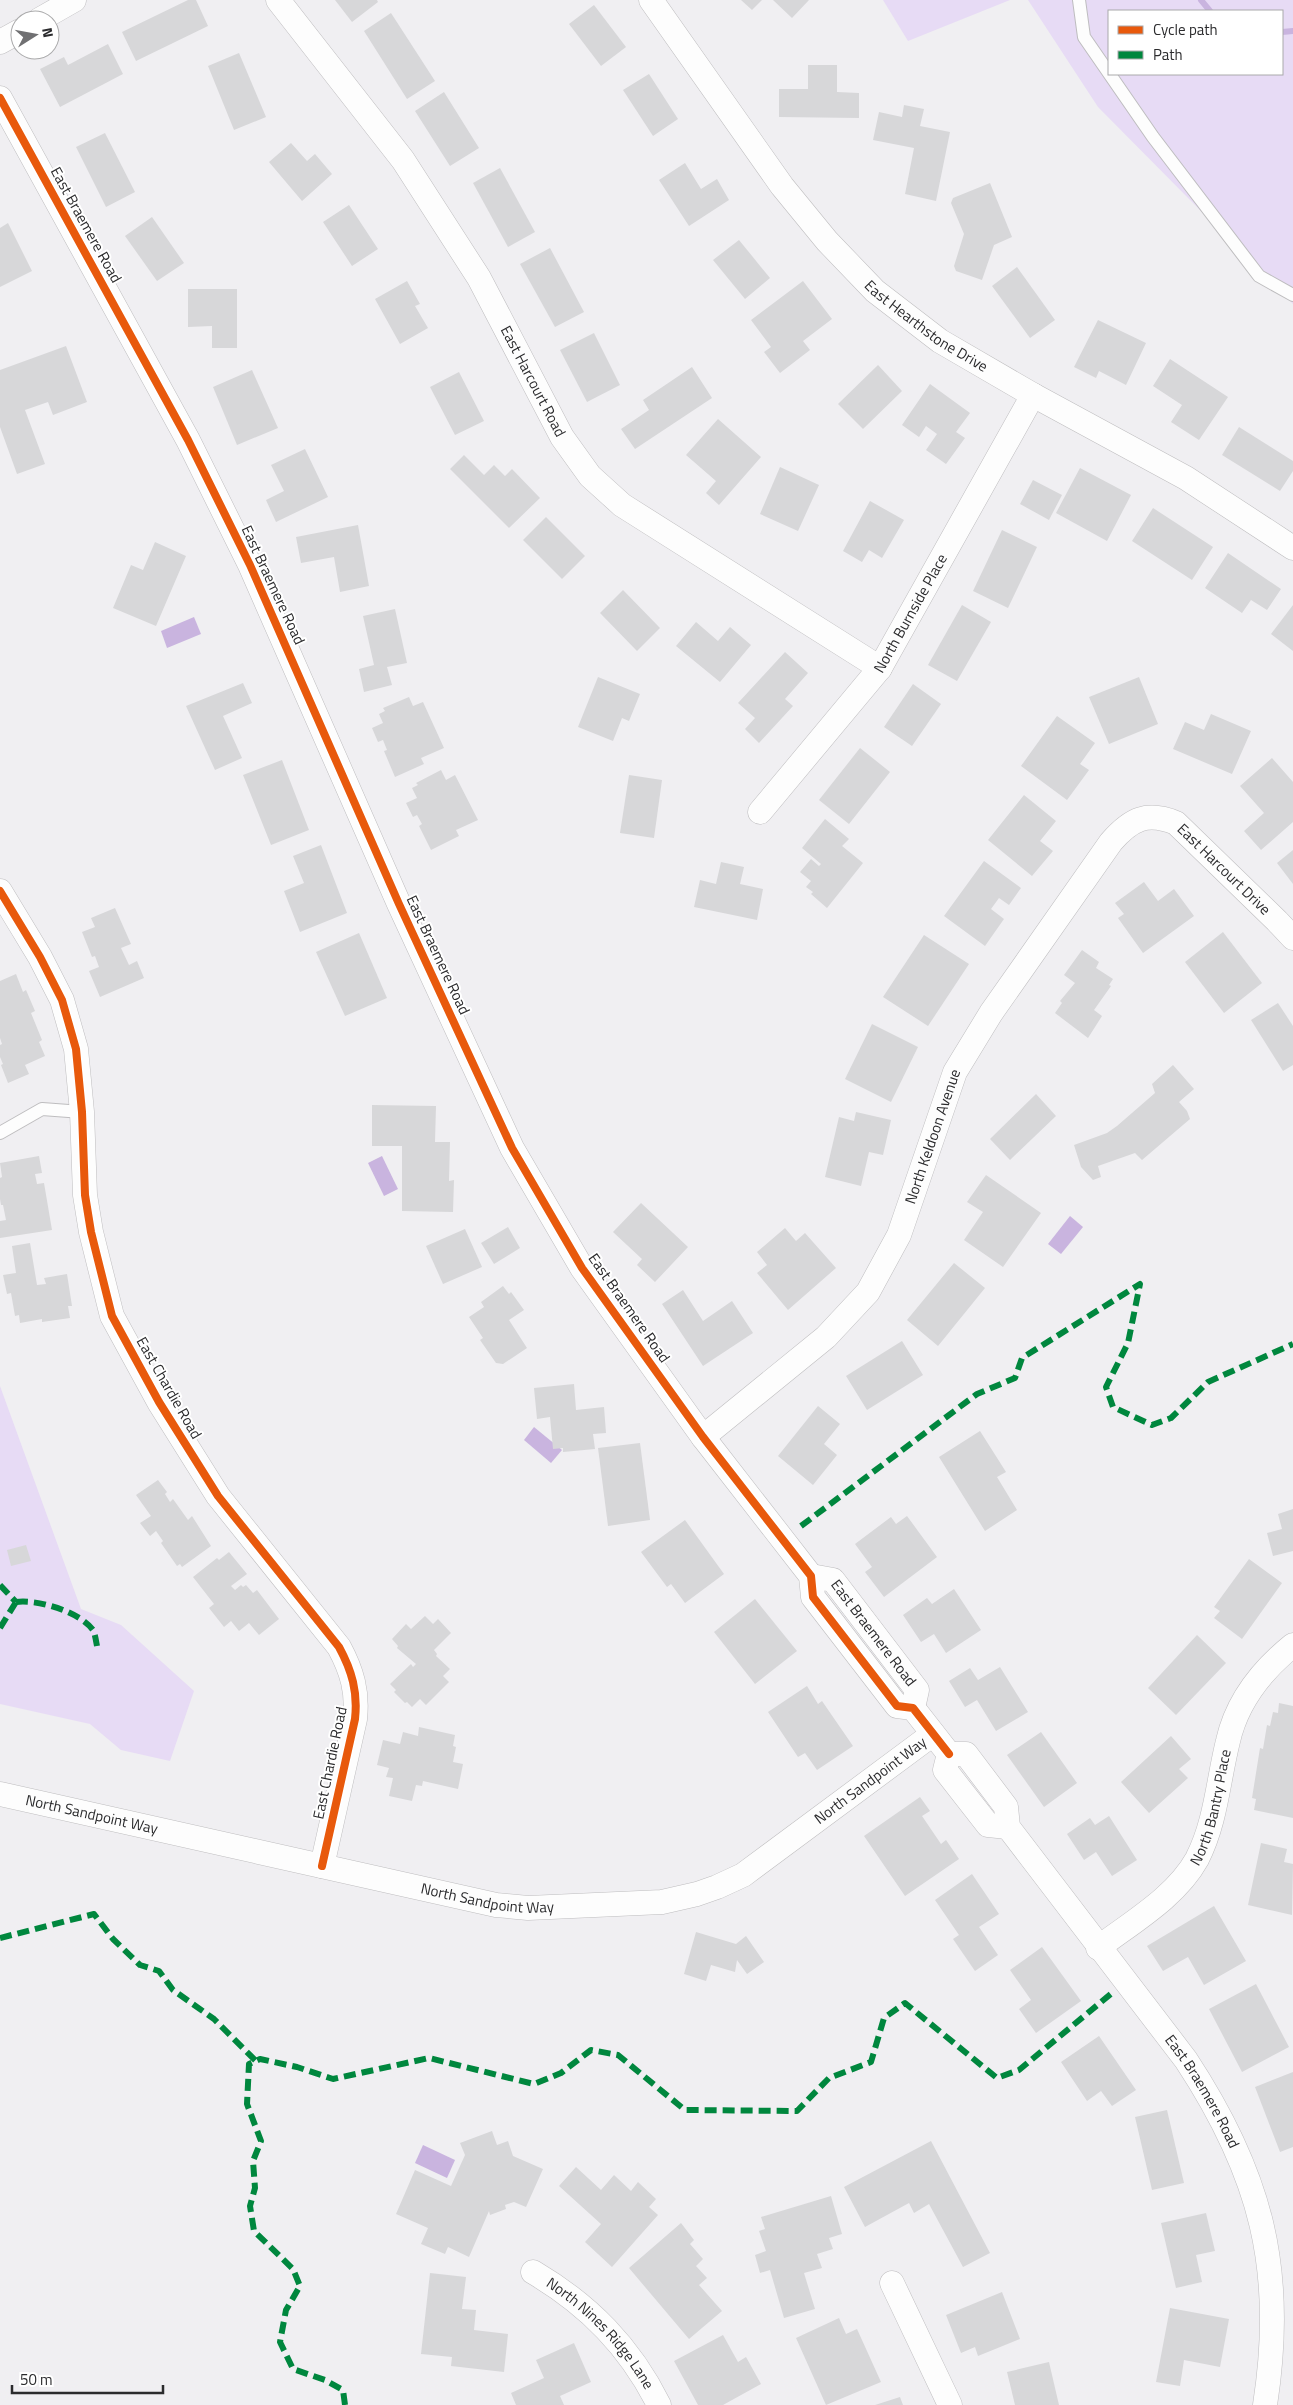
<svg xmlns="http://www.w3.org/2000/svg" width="1293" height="2405" font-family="'Titillium Web',sans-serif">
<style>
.green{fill:#e7dbf5;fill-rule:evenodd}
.water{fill:#c9b4df}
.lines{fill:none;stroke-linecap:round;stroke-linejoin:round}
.stream{stroke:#c9b4df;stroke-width:6}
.building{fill:#d7d7d9}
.service-casing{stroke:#bebdbf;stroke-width:14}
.minor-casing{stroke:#bebdbf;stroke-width:25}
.service{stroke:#fdfdfd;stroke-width:12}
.minor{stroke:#fdfdfd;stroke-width:24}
.quiet{stroke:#00873e;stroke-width:6;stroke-dasharray:12 6;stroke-linecap:butt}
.cycleway-casing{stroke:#fff;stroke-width:11}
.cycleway{stroke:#e8590c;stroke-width:8}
.labels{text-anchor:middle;stroke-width:4;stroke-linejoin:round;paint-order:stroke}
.street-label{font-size:15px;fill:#2b2b2d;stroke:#fff}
</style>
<rect width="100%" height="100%" fill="#f0eff2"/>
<g class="green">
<path d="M883,0h127l-102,41z"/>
<path d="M1028,0h265v304l-195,-197zM1109,11h173v63h-173z"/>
<path d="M0,1386l81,223 40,16 73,66 -24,70 -49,-11 -31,-26 -90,-20z"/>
</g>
<g class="water">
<path d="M194,617l7,17 -34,14 -6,-17z"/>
<path d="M382,1156l16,33 -14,7 -16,-33z"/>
<path d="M1070,1216l13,11 -22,27 -13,-10z"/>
<path d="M534,1427l28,23 -11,13 -27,-23z"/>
<path d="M423,2145l32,15 -8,18 -32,-15z"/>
</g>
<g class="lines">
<g class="stream">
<path d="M1201,0l9,11"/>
<path d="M1282,32l11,-1"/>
</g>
</g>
<g class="building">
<path d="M188,0h8l12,26 -72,35 -14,-29z"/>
<path d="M335,0h42l1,2 -26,20z"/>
<path d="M741,0h21l-10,10z"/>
<path d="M773,0h36l-17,18z"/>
<path d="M594,5l32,42 -25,19 -32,-42z"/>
<path d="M391,13l44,68 -28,18 -43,-68z"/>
<path d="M108,44l15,30 -63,33 -20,-38 24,-12 4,8z"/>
<path d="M239,53l27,64 -32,13 -26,-64z"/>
<path d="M808,65h29v27l22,1v25l-80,-1v-28h29z"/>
<path d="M649,74l29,45 -25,17 -30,-46z"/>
<path d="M444,92l35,56 -29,18 -35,-55z"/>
<path d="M904,105l20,4 -4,17 30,6 -14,69 -31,-7 9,-46 -41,-8 6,-28 23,5z"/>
<path d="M105,133l30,59 -29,15 -30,-60z"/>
<path d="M291,143l16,18 8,-7 17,20 -30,27 -33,-39z"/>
<path d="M685,163l16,26 16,-10 12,21 -40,26 -30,-46z"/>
<path d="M500,168l35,64 -27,15 -35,-64z"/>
<path d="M990,183l22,54 -18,8 -12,35 -26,-9 -2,-5 10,-32 -13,-31 2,-5z"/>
<path d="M349,205l29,44 -26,17 -29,-44z"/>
<path d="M152,217l32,46 -27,18 -32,-45z"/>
<path d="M8,223l24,48 -32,16v-59z"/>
<path d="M739,240l31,38 -25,21 -32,-39z"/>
<path d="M550,248l34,64 -29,15 -35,-63z"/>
<path d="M1017,267l38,53 -25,18 -38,-52z"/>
<path d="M407,281l13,23 -5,2 13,22 -28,16 -25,-45z"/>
<path d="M803,281l29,38 -29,22 7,9 -30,23 -16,-21 7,-5 -20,-27z"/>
<path d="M188,289h49v59h-25v-22l-24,1z"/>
<path d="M1098,320l48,23 -20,42 -27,-14 -3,7 -22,-11z"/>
<path d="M594,333l26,52 -33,17 -27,-52z"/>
<path d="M66,346l21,56 -34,13 -5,-13 -23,8 20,54 -28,10 -17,-47v-57z"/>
<path d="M1170,359l58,38 -29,43 -28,-18 11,-17 -29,-19z"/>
<path d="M878,365l24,26 -39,38 -25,-25z"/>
<path d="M692,367l20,31 -77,51 -14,-20 28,-19 -6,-10z"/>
<path d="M252,370l26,58 -41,17 -24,-58z"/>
<path d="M459,372l25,49 -29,14 -25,-48z"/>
<path d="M930,384l40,29 -14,19 9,6 -19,26 -20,-14 11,-16 -11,-8 -7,11 -17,-12z"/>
<path d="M718,419l43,38 -42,48 -13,-12 10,-12 -30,-26z"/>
<path d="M1239,427l54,34v10l-13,20 -58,-36z"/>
<path d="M305,449l23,48 -52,25 -10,-22 18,-9 -13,-26z"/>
<path d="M464,455l20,20 10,-10 11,11 7,-7 28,29 -31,30 -59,-59z"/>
<path d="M780,467l39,18 -21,46 -38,-17z"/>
<path d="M1080,468l51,27 -24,46 -51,-28z"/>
<path d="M1033,480l29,15 -13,25 -29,-16z"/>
<path d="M870,501l34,19 -22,38 -13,-8 -7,12 -19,-11z"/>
<path d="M1153,508l60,39 -21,33 -60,-39z"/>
<path d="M546,517l39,39 -23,23 -39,-39z"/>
<path d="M358,525l11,61 -29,6 -6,-35 -33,6 -5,-26z"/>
<path d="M1002,530l35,17 -29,61 -35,-17z"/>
<path d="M155,542l31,14 -30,70 -43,-18 18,-43 12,5z"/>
<path d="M1228,553l53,36 -14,21 -16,-10 -9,13 -37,-25z"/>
<path d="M623,590l37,38 -23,23 -37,-38z"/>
<path d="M962,605l29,17 -34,59 -29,-16z"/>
<path d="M1293,605v46l-22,-17z"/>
<path d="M395,609l12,54 -20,4 5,18 -28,7 -5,-23 15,-4 -11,-49z"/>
<path d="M696,622l22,19 12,-14 21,18 -31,37 -44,-36z"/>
<path d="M785,652l23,21 -23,26 8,7 -34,37 -14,-14 10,-11 -17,-15z"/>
<path d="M598,677l42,17 -11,27 -7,-3 -9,23 -35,-14z"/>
<path d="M1139,677l19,47 -49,20 -20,-47z"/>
<path d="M243,683l9,20 -29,13 19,42 -27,12 -29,-64z"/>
<path d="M913,684l28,20 -29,42 -28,-19z"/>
<path d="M409,697l4,9 10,-4 21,46 -23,10 3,6 -29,13 -11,-26 3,-1 -4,-10 -5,2 -6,-14 11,-5 -4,-9 6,-3 -2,-3z"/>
<path d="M1211,714l40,17 -19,43 -59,-25 12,-27 19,8z"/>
<path d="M1057,716l38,27 -15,21 9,6 -22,30 -46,-34z"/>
<path d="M860,748l30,24 -41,52 -30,-24z"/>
<path d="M1272,758l21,24v40l-32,28 -17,-19 20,-18 -24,-27z"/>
<path d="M282,760l27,70 -38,15 -28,-70z"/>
<path d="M441,770l5,10 9,-5 23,45 -22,10 3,6 -28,14 -12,-24 3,-2 -5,-9 -4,2 -7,-14 11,-5 -5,-10 6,-3 -2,-2z"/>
<path d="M629,775l33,5 -8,58 -34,-5z"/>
<path d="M1024,795l32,26 -16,20 13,10 -21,25 -44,-36z"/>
<path d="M825,819l24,20 -7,7 21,17 -36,45 -16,-14 2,-2 -7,-5 5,-6 -11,-9 11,-13 8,7 2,-2 -19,-16z"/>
<path d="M321,845l26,68 -47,19 -16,-41 20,-8 -11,-27z"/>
<path d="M1293,850v34l-16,-21z"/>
<path d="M984,861l37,27 -12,17 -10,-7 -8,11 13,10 -19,27 -41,-30z"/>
<path d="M721,862l23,5 -4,17 23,5 -6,31 -63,-13 6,-27 16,4z"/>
<path d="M1144,882l14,19 16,-12 20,27 -51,37 -25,-35 6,-4 -9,-11z"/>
<path d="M115,908l16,36 -10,4 8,17 8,-4 7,17 -44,19 -11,-26 10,-4 -4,-11 -3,1 -10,-25 13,-5 -4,-9z"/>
<path d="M1223,932l39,51 -38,30 -39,-51z"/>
<path d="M359,933l28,65 -42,18 -29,-64z"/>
<path d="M924,935l45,29 -41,62 -45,-29z"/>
<path d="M1082,950l17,12 -3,6 17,11 -4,6 2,1 -17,24 8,6 -14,22 -33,-25 7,-10 -2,-2 15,-18 -11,-8z"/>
<path d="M16,974l7,18 3,-2 9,21 -4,2 11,27 -3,2 6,14 -20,9 4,9 -21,9 -7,-18 2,-1 -3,-7v-12l2,-1 -2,-6v-57z"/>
<path d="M1278,1003l15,23v39l-10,6 -32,-51z"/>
<path d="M872,1024l46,23 -27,55 -46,-23z"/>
<path d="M1173,1065l21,24 -15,13 8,9 3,8 -48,41 -7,-7 -37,13 3,11 -8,3 -12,-13 -7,-22 33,-12 10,-7 38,-33 -3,-9z"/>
<path d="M1036,1094l20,22 -46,44 -20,-21z"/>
<path d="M372,1105l64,1 -1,36h15l-1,39 5,-1 -1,32 -51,-1v-65h-30z"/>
<path d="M856,1112l35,8 -8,35 -14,-3 -8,34 -36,-9 14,-60 15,4z"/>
<path d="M39,1156l3,17 -7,1 2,10 7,-1 8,47 -52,8v-17l6,-1 -3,-15h-2l-1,-6v-21l2,-1 -2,-14z"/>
<path d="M986,1175l55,38 -38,54 -39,-27 19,-28 -16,-10z"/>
<path d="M641,1203l47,44 -33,35 -18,-17 5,-6 -29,-27z"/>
<path d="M508,1227l12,21 -26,16 -13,-21z"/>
<path d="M785,1228l11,13 9,-8 31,35 -48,42 -31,-37 10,-8 -10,-13z"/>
<path d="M465,1229l17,38 -39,17 -17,-38z"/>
<path d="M30,1243l7,42 9,-1 -2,-6 23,-4 5,32h-4l2,12 -28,4v-3l-22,4 -1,-8 -4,1 -4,-23 -4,1 -4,-19 13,-2 -4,-27z"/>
<path d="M954,1263l31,25 -47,58 -31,-26z"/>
<path d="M503,1286l6,8 2,-2 13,18 -15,10 18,28 -24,16 -7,-1 -16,-23 3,-2 -14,-21 15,-10 -3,-5z"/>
<path d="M683,1290l20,31 29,-20 21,32 -50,33 -41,-62z"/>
<path d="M902,1341l21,34 -56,35 -21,-34z"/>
<path d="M574,1384l2,26 28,-3 2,26 -13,1 2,15 -32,3v-4l-10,1 -3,-32 -13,2 -3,-31z"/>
<path d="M818,1406l22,18 -16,20 13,11 -24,30 -35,-29z"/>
<path d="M980,1431l26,41 -9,5 20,33 -32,21 -46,-74z"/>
<path d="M640,1443l10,77 -42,6 -10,-78z"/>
<path d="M158,1480l9,12 -2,2 5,8 3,-3 15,21 4,-4 19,30 -29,21 -2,-3 -3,2 -16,-23 2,-2 -7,-10 -6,5 -10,-13 11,-7 -15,-21z"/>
<path d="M1293,1509v42l-20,5 -6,-23 15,-4 -4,-15z"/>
<path d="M907,1516l30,41 -53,40 -19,-25 7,-5 -17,-23 36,-27 5,7z"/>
<path d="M685,1520l39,54 -39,29 -14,-19 -4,3 -26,-35z"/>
<path d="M26,1545l5,16 -20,5 -4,-16z"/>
<path d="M229,1552l18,22 -16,12 4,4 6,-5 2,2 3,-2 7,8 4,-3 22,29 -20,16 -10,-12 -10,8 -8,-10 -7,6 -15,-19 5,-4 -21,-27 24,-19 2,2z"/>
<path d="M1249,1559l33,24 -40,56 -28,-21 6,-7 -6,-4z"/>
<path d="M954,1589l27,41 -35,23 -12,-19 -13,8 -18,-27 24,-17 5,6z"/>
<path d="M755,1599l42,52 -42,33 -41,-52z"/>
<path d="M425,1616l8,8 5,-5 13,14 -17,17 3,4 -1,2 14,13 -7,7 6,6 -23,23 -6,-6 -8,8 -5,-5 -2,1 -11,-11 2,-2 -6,-6 21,-20 2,3 3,-3 -19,-16 1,-2 -6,-7 14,-15 5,5z"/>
<path d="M1197,1635l29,28 -50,52 -28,-27z"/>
<path d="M1000,1667l28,45 -32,19 -19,-31 -12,7 -16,-26 21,-13 8,12z"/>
<path d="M807,1686l11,18 4,-3 31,45 -36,24 -12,-17 -7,4 -30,-45z"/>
<path d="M1279,1703l14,3v112l-39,-8 2,-11 -4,-1 8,-50 3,1 4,-24 3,1 3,-14 5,1z"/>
<path d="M419,1727l36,8 -2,11 3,1 -3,15 10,2 -5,25 -35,-8 -1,5 -6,-1 -4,16 -23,-5 4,-18 -7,-1 3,-9 -12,-3 6,-25 17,4 3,-12 15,4z"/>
<path d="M1041,1732l36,51 -33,24 -37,-52z"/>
<path d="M1171,1736l20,23 -12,10 9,9 -39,35 -28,-31z"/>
<path d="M920,1797l10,14 -8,5 19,28 5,-4 13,19 -54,37 -41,-60z"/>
<path d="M1109,1816l28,44 -25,16 -16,-24 -12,8 -17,-26 23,-16 5,7z"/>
<path d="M1261,1843l26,6 -3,13 9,2 -1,51 -44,-10z"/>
<path d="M972,1874l27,40 -20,13 19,28 -23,16 -22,-32 6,-4 -24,-35z"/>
<path d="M1214,1906l32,55 -42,24 -16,-28 -25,14 -16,-25z"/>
<path d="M696,1932l40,12 10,-8 18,26 -17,12 -10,-14 -2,12 -24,-7 -5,16 -22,-7z"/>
<path d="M1042,1947l39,54 -45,32 -17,-24 12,-9 -21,-30z"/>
<path d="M1256,1984l33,63 -47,25 -33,-63z"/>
<path d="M1099,2036l37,54 -24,16 -11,-15 -14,10 -26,-39z"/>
<path d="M1293,2072v75l-13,5 -25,-65z"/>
<path d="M1167,2110l17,73 -32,7 -17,-73z"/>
<path d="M492,2131l5,14 11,-4 5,15 30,13 -17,38 -12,-5 -9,3 1,4 -16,6 -1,-4 -20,46 -21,-10 -3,7 -24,-10 7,-16 -32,-14 19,-44 36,16 14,-31 -5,-12z"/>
<path d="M931,2141l59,112 -27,14 -34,-63 -15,9 -5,-10 -44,24 -21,-40z"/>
<path d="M576,2167l25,23 13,-15 17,16 7,-9 18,17 -7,8 9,8 -46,52 -27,-25 16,-18 -42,-38z"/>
<path d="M831,2196l11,38 -13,4 4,11 -16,5 5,14 -18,5 11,36 -31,9 -14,-48 -10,3 -5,-18 11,-4 -7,-20 6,-2 -4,-12z"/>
<path d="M1206,2213l9,38 -19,4 6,27 -26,6 -15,-65z"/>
<path d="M681,2223l13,17 -4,4 13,15 -7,7 11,12 -8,7 23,26 -33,28 -60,-71z"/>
<path d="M430,2273l36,4 -4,32 14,1 -2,20 34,4 -4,38 -53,-6 1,-9 -31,-3z"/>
<path d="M1002,2292l18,47 -42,17 -3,-9 -14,6 -15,-38z"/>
<path d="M1170,2308l59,11 -9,48 -36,-7 -4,26 -24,-4z"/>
<path d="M839,2318l7,16 11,-5 24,53 -55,23 -30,-67z"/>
<path d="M723,2335l15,27 8,-5 15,27 -38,21h-25l-24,-44z"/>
<path d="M574,2343l17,39 -31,14 4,9h-48l-5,-12 33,-15 -8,-18z"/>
<path d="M1049,2362l10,43h-44l-8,-33z"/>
<path d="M900,2397l3,8h-28z"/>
</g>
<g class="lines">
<defs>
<g id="service">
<path d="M1079,0l5,37 69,100 106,139 34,19"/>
<path d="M0,1133l42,-24 40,3"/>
</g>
<g id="minor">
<path id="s1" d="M278,0l125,160 76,118 83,159 28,39 32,29 258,163"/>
<path id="s2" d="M651,0l131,186 45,55 48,50 65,50 93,54 153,83 107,70"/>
<path d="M39,20l35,-20"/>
<path d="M0,42l20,-11"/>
<path d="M0,98l188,342 62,125 149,339 113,244 70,120 121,169 108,139 2,21 84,109 16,2 36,46"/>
<path id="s3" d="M760,812l120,-144 153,-273"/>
<path d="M0,891l40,66 22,43 14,49 6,63 3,83 6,37 21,84 47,86 59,94 121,151c13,24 19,45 16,72l-33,147"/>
<path id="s4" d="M703,1437l123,-100 42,-45 31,-57 56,-163 36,-59 120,-171c20,-23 36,-31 65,-19l101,98 16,17"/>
<path id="s5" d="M811,1576l22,4 84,110 -4,18"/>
<path id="s6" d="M949,1754h17l40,53 2,20 178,233c75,114 100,210 79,345"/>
<path d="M949,1754l-4,16 43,55 20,2"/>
<path id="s7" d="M0,1794l496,111 32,3 134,-6 35,-8 20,-7 26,-12 190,-141"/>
<path id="s8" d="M1098,1948c34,-26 78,-51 99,-89 19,-37 21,-78 31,-118 9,-40 34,-71 65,-96"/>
<path id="s9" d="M533,2272c56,33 97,75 126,133"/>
<path d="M892,2283l58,122"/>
</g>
</defs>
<use href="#service" class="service-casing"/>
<use href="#minor" class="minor-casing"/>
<use href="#service" class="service"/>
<use href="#minor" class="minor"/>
<g class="quiet">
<path d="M801,1526l176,-132 38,-16 7,-20 118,-74 -12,59 -22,44 7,20 39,18 19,-7 37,-36 85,-38"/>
<path d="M0,1585l16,17"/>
<path d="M16,1602c22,-3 64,10 77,28 2,4 3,11 4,16"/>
<path d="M0,1628l16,-26"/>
<path d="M0,1938l94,-24 19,25 27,26 19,6 14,19 41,29 42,42"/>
<path d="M345,2405l-2,-15 -18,-10 -32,-11 -13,-27 6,-32 14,-24 -7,-17 -39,-38 -4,-25 5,-18 -2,-27 8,-20 -14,-37 2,-40 11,-5 37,8 36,12 96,-21 105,26 27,-11 30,-23 27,5 67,55 112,1 32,-33 42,-16 13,-44 21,-15 92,75 22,-8 93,-77"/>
</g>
<defs>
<g id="cycleway">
<path d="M0,98l188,342 62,125 149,339 113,244 70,120 121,169 108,139 2,21 84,109 16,2 36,46"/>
<path d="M0,891l40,66 22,43 14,49 6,63 3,83 6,37 21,84 47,86 59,94 121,151c13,24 19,45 16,72l-33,147"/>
</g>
</defs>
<use href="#cycleway" class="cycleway-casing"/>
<use href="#cycleway" class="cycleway"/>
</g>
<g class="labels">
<g class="street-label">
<text transform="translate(86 225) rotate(61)" y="5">East Braemere Road</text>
<text dy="5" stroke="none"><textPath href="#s2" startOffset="430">East Hearthstone Drive</textPath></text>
<text dy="5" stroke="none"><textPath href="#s1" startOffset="460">East Harcourt Road</textPath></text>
<text transform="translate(273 585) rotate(65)" y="5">East Braemere Road</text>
<text dy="5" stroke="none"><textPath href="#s3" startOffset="250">North Burnside Place</textPath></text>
<text dy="5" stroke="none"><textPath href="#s4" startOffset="876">East Harcourt Drive</textPath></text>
<text transform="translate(438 955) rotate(65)" y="5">East Braemere Road</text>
<text dy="5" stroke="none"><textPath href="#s4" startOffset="389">North Keldoon Avenue</textPath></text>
<text transform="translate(629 1308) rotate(55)" y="5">East Braemere Road</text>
<text transform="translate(169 1388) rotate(60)" y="5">East Chardie Road</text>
<text dy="5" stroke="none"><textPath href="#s5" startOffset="89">East Braemere Road</textPath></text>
<text transform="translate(330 1763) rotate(-78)" y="5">East Chardie Road</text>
<text dy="5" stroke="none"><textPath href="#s7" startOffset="919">North Sandpoint Way</textPath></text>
<text dy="5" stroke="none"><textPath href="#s8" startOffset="188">North Bantry Place</textPath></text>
<text dy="5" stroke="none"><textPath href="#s7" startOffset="94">North Sandpoint Way</textPath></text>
<text dy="5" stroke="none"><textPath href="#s7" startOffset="499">North Sandpoint Way</textPath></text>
<text dy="5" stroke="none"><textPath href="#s6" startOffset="432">East Braemere Road</textPath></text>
<text dy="5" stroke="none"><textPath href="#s9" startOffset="92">North Nines Ridge Lane</textPath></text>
</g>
</g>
<rect x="1108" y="10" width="175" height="65" fill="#ffffff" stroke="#aaaaab"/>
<rect x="1118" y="26" width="25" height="8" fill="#e8590c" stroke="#aaaaab"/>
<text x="1153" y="35" font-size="15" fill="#2b2b2d">Cycle path</text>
<rect x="1118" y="51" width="25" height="8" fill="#00873e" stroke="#aaaaab"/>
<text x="1153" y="60" font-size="15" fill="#2b2b2d">Path</text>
<g transform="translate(35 35) rotate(79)"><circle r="24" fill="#ffffff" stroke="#aaaaab"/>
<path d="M0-4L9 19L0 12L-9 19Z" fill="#707072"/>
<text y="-8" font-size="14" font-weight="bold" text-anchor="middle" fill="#2b2b2d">N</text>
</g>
<path d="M12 2385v8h151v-8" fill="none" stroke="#2b2b2d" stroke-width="2.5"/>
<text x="20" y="2385" font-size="15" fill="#2b2b2d" stroke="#ffffff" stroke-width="4" paint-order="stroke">50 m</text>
</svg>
